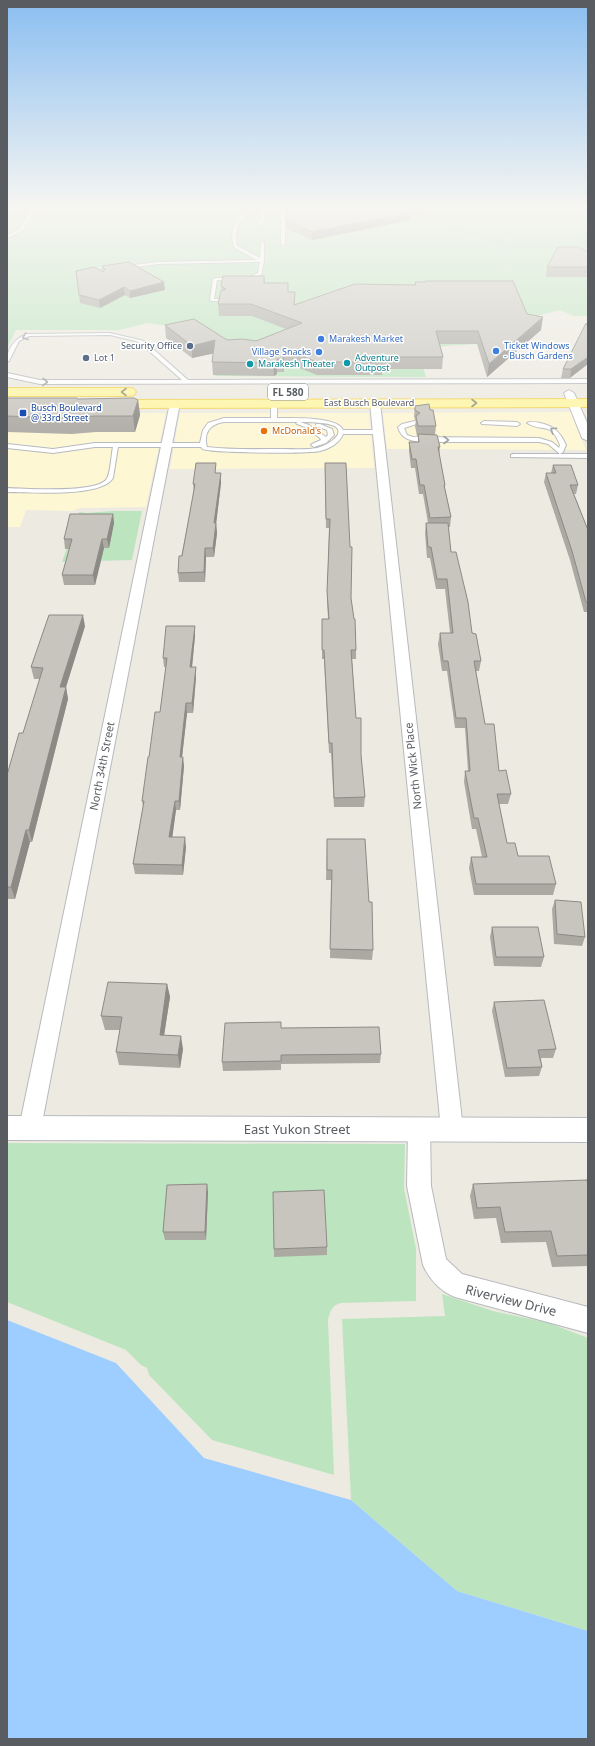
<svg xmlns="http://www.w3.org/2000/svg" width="595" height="1746" font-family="'Noto Sans',sans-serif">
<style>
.commercial{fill:#fef7d4}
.green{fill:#bce5bf}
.water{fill:#9eceff}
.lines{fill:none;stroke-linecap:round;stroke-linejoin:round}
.lane-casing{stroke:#b6b9be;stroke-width:2}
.street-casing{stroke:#b6b9be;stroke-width:2}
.secondary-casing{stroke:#b6bac0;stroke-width:2}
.primary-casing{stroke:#f4d253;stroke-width:2}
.lane{fill:#fff;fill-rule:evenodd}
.street{fill:#fff;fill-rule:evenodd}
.secondary{fill:#fff;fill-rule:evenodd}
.primary{fill:#fff6a3;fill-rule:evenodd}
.rail{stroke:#b4b5b5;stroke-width:1.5;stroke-dasharray:0.5 2.5;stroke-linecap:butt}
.wall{fill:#aca9a3}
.shaded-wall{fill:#8c8a85}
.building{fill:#c8c5be;stroke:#8c8a85}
.oneway{stroke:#9b9ea1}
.oneway2{stroke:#939379}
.shop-dot{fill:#3f7fe0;stroke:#fff;stroke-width:1.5}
.service-dot{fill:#5c6f8a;stroke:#fff;stroke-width:1.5}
.culture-dot{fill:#0f9aa8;stroke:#fff;stroke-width:1.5}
.transit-dot{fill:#1a4fb4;stroke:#fff;stroke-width:1.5}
.food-dot{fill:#e8710a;stroke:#fff;stroke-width:1.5}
.labels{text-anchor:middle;stroke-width:3;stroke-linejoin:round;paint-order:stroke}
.far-shop-label{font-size:9px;fill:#366cbe;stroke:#fff;text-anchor:start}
.far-service-label{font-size:9px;fill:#4e5e75;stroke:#fff;text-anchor:end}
.far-culture-label{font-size:9px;fill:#0d838f;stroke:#fff;text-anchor:start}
.far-street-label{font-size:9px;fill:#595d62;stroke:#fff}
.far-transit-label{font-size:9px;fill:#164399;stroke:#fff;text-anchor:start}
.far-food-label{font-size:9px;fill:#c56008;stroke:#fff;text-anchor:start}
.shield{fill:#fff;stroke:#8b8e91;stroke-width:1}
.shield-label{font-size:10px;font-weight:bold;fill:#595d62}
.street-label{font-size:11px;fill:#595d62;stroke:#fff}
.near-street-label{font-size:13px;fill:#595d62;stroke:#fff}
</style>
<rect width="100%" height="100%" fill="#edebe1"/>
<g class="commercial">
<path d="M571,412l15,38 -199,-1 -4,-36z"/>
<path d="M7,413h159l-20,94 -66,1 -8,3 -46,-1 -6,17h-13z"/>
<path d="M180,413h189l5,55 -204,1z"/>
</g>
<g class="green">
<path d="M7,208h581v108h-14l-14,-6 -39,10 -1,21 -103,7 9,29 -211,-1 12,-26 -52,-23 -28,-4 -27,7h-104l-9,18z"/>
<path d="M112,511h30l-10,49 -70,2 17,-50 8,1z"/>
<path d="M7,1143l398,1 -1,44 12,61v52l-75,2c-9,2 -11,8 -13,17l6,155 -122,-35 -63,-65 -2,-7 -6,-3 -15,-15 -119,-48z"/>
<path d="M442,1294l51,17 56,12 39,15v293l-131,-40 -106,-91 -9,-181 103,-3z"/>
</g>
<path class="water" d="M7,1320l109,43 88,95 147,42 106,91 131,40v108h-581z"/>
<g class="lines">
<defs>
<g id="lane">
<path d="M33,208h4l-15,23 -15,7v-3l13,-6z"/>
<path d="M256,208h4c-12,9 -21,8 -24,25 0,5 0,9 1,13l23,12 1,-15 3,-1v19l-3,14 -14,5 -2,-1 13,-6 2,-11 -102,2 -58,8 3,3 -2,1 -7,-4 23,-5 41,-5 99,-2 -22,-12c-5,-8 -3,-24 4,-30 4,-5 11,-7 17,-10z"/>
<path d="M261,208h4v13l-5,4 -2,-1 3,-3z"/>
<path d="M279,208h4l2,4v32l-2,1 -2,-1v-32z"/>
<path d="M215,278h19l2,1 -2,1h-17l-3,19h9l2,2h-13l-2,-1 3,-21z"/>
<path d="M110,333l34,8 44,39 400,-1v4l-548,1 -33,-7v-4l33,7h142l-42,-37 -4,-2 -26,-6 -81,1 -10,5 -10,20 -2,1c0,-14 7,-22 19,-28z"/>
<path d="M274,401l3,2v15c13,0 61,-2 66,12h35l3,2 -3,2h-35c-3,9 -14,15 -23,17 -11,3 -111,2 -117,-2 -1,0 -1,-1 -2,-2h-83l-5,31c-12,20 -84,14 -106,14v-4c19,1 87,5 99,-8 5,-6 5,-25 7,-33h-18l-42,6 -46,-5v-4l46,5 42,-6h105l3,-13 5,-7 16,-5h47v-15zM224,422h74l-2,1 1,1 8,3 15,11 1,2 -9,4 -1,1 3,2 12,-4 8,-8 -2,-6 -12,-5h-4v2l11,4 1,5 -2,2 -17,-12 -9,-3c8,0 29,0 36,5 10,9 -13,20 -19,21 -11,2 -23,1 -34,1 -25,0 -51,1 -76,-2 -4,-14 3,-23 17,-25z"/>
<path d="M415,421l3,2 -1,1 -13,4 3,7 6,2 126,1 13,4 7,6 1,-3c-10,-25 -17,-12 -33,-22 4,-2 8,-1 13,0 14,3 20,9 26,22l-3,7 -3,2 -12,-10 -9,-2h-120c-11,-2 -18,-4 -21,-15l4,-3z"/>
<path d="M484,421l33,1 3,2 -3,2 -35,-2 -1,-1z"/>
<path d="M513,454h75v4l-77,-1v-2z"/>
</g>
<g id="street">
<path d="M569,390l5,3 14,32v16l-6,-3 -18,-45z"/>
<path d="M175,400l5,3 -139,725 -3,7 -8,3 -8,-3 -3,-7 151,-725z"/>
<path d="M375,400l5,3 83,726 -3,7 -8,3 -8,-3 -3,-7 -71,-726z"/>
<path d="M419,1119l8,3 3,7 1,57 15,73 16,15 126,33v26l-133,-36c-14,-5 -26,-18 -32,-32l-16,-79 1,-57 3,-7z"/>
</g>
<path id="secondary" d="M7,1116l581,2v24l-581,-2z"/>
<g id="primary">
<path d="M7,388h123l4,1 2,3 -2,3 -4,1h-123z"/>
<path d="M588,399v8l-479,1 -5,-1 -1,-3 1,-3 5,-1z"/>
</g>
</defs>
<use href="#lane" class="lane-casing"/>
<use href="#street" class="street-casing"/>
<use href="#secondary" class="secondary-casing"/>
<use href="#primary" class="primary-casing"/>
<use href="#lane" class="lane"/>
<use href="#street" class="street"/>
<use href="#secondary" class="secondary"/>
<use href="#primary" class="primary"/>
<path class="rail" d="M414,208c31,14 63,31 97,37 26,4 52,2 77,2"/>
</g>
<g class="wall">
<path d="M284,208h140l-1,5 -12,3v4l-99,20 -26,-12v-16z"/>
<path d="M588,252v25h-42l1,-10z"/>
<path d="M102,266l63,24 -35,8 -5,-3 -25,13 -20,-5 -4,-32 27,1z"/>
<path d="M264,276l1,7 23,9 7,13 120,-20v-3l112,32 14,16 -54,47 -10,-33h-37l3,13 -1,12h-60v6h-65l-33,-13v10h-7v2l-3,2 -61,-1 -1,-13 1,-9 -21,5 -26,-20 -1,-13 62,15 29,1 30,-12 -34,-13h-33l-1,-12 4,-14 -1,-4z"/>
<path d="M588,328l-18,50h-9l2,-9z"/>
<path d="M7,398l131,2 2,15 -5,17h-39l-24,2 -65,-2z"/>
<path d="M415,406l15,4 6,16 -1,9 5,12 -1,8 6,30v4l6,28 -1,10h-2l3,25 21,81 9,28 -2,10h-3l9,53 14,47 12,23 -3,10h-9l8,39 11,13 38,28 -3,11h-79l-5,-27 2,-11h11l-6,-28h-4l-8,-47 1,-11h3l-3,-43h-10l-8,-57h-5l-4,-27 2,-11h10l-5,-44h-9l-6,-31h-3l-2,-25 1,-10h2l-5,-29h-4l-4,-26h-4l-2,-17v-9h9v-6h-1l-2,-10 1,-6h-1l-1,-4z"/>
<path d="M325,463l26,135 5,52v9h-4l4,59 5,37 4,42 -1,10h-30l-3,-54h-2l-5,-94h-2v-40h6l-1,-19 2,-72h-3z"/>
<path d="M553,465l25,20 -2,9h-2l14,36v82h-4l-14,-52 -26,-78 2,-9h5z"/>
<path d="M216,473l5,10 -5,40 1,10 -3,24h-8l-1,25h-26l-1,-9 16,-81 -1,-8z"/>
<path d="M113,514l1,9 -5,25h-5l-9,37h-31l-2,-10 7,-26h-4l-1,-10z"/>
<path d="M85,626l-19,61 2,12 -36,143h-2l-15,57h-8v-124l16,-42 17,-54h-6l-3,-12z"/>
<path d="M195,636l-3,31 4,10 -3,36h-6l-5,44 2,9 -4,44h-4l-4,27 14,10 -3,28 -48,-1 -2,-10 10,-58 -1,-5 7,-44 11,-45 6,-45h-2l-1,-9z"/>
<path d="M327,839l42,63 4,48 -1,10 -42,-2 1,-78h-5z"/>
<path d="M555,900l30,37 -3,9 -28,-2 -2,-35z"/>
<path d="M492,927l52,30 -3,10 -47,-1 -4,-29z"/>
<path d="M167,984l3,13 -6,39 19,13 -3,19 -61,-3 -3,-13 4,-22h-15l-4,-14z"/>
<path d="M494,1002l62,47 -3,9h-12l1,9 -3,9 -34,1 -13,-66z"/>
<path d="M281,1028l100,26 -1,9 -99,1v6l-58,1 -1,-9z"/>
<path d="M473,1184l115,1v81l-36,1 -6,-25 -45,1 -5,-25 -22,1 -4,-23z"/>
<path d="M208,1192l-2,48h-41l-2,-8z"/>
<path d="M327,1247v8l-53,2v-8z"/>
</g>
<g class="shaded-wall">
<path d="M411,208h13l-1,5 -12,3v4l-99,20v-8z"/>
<path d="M164,282l1,8 -35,8v-7z"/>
<path d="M124,287l1,8 -25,13 -1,-8z"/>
<path d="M543,317l-2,13 -54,47 2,-13z"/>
<path d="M215,340l1,13 -24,5v-12z"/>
<path d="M284,349v23l-1,-13z"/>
<path d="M588,357v7l-18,14 1,-9z"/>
<path d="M277,359v15l-3,2 -1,-13z"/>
<path d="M138,400l2,15 -5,17 -2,-16z"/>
<path d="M221,473v10l-6,50 -1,-10z"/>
<path d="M113,514l1,9 -5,25 -2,-9z"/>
<path d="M216,523l1,10 -3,24 -1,-9z"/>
<path d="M102,539l2,9 -9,37 -2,-10z"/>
<path d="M205,548l1,9 -1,25 -1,-10z"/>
<path d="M83,615l2,11 -19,61 2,12 -36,143 -3,-12 31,-143z"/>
<path d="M195,626v10l-4,41 -1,-10z"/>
<path d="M196,667v10l-3,36 -1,-10z"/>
<path d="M186,703l1,10 -6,53 -1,-9z"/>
<path d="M183,757l1,9 -4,44 -1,-9z"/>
<path d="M175,801l1,9 -5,37 -2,-10z"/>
<path d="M26,830l4,12 -15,57 -4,-12z"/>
<path d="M185,837l1,10 -3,28 -1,-10z"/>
<path d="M167,984l3,13 -8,51 -2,-13z"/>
<path d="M181,1036l2,13 -3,19 -2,-13z"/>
<path d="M207,1184l1,8 -2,48 -1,-8z"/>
</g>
<g class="building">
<path d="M286,208h125l-4,1 4,3 -99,20 -26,-12z"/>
<path d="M558,247h20l10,5v15h-41z"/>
<path d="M129,262l35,20 -34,9 -6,-4 -25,13 -20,-5 -3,-24 18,-4 9,5 2,-3 -3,-3z"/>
<path d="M223,276h41v7h24v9h7l-1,13 61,-21 61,1 -1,-3h10v-1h88l14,33 16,3 -54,47 -11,-33h-42l7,26h-61l1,5h-66l-33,-13 -1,10h-6v2l-4,2 -61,-1 3,-22 -23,6 -27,-21 29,-6 33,21 16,-1 13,2 46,-18 -51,-19h-33l3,-13 5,-2 -5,-3z"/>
<path d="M586,323l2,5v29l-17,12h-8z"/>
<path d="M7,398h70v1l57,-1 4,2 -5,16h-39l-25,2 -62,-2z"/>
<path d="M429,404l1,6h3l3,16h-18l-2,-10 4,-3 -5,-3v-4z"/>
<path d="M418,434l19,1 3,12h-2l7,38h-1l7,32 -21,1 -6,-33h-4l-4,-26h-4l-3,-17h10z"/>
<path d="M196,463h20l-1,10h6l-7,50h2l-3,25h-8l-1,24 -26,1 1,-17h3l13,-72h-2z"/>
<path d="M325,463h21l4,84h2l-1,51 3,21h1l1,31h-5l5,68h5v37l4,42 -31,1 -2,-55h-3l-5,-93h-2v-31h7l-2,-28 3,-72h-4z"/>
<path d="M553,465h18l7,20h-8l18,45v72h-2l-14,-51 -26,-78h10z"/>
<path d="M70,514h43l-6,25h-5l-9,36h-31l10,-36h-8z"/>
<path d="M426,523h22l3,29h5l12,50 4,31 4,1 5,27h-7l11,63h9l5,47 7,-1 5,24h-14l10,49h8l3,13h31l7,28h-80l-5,-27h16l-9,-39h-4l-9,-47h5l-4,-53h-10l-8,-57h-5l-3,-28h13l-6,-54h-10l-6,-32h-3z"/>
<path d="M49,615h34l-23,72h6l-37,143h-3l-15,57h-4v-112l12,-42h4l20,-65 -12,-1z"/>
<path d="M166,626h29l-5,41h6l-4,36h-6l-6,54h3l-4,44h-4l-6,36h16l-3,28 -49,-1 11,-63h-2l6,-44h1l6,-45h5l7,-54h-4z"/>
<path d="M327,839h38l4,63h3l1,48 -43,-1 2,-79h-5z"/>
<path d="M555,900l26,2 4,35 -28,-3z"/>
<path d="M492,927h46l6,30h-48z"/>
<path d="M108,982l59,2 -7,51 21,1 -3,19 -62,-3 6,-35 -21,-1z"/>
<path d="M544,1000l12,49 -18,1 4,17 -35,1 -13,-66z"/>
<path d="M281,1022v6l98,-1 2,27 -100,1v6l-59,1 3,-39z"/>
<path d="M587,1180l1,5v70l-31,1 -6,-25 -46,1 -5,-25 -23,1 -4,-24z"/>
<path d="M207,1184l-2,48h-42l4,-47z"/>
<path d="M324,1190l3,57 -53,2 -1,-57z"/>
</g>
<defs><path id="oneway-chevron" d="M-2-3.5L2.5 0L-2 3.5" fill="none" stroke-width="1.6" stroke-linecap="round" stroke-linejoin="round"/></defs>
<g class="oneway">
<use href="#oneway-chevron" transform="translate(25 337) rotate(160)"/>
<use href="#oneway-chevron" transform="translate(45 382) rotate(1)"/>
<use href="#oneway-chevron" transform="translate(553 430) rotate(-146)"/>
<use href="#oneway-chevron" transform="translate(446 440)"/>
</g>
<g class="oneway2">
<use href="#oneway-chevron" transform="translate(124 392) rotate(180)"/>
<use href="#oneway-chevron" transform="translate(474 403)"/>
</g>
<linearGradient id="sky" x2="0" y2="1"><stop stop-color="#8abef1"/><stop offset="0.46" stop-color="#f7f6f2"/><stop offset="1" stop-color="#f7f6f2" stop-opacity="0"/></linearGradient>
<rect width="595" height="452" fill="url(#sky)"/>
<g class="shop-dot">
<circle cx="321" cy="339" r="4"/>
<circle cx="496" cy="351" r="4"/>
<circle cx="319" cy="352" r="4"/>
</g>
<g class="service-dot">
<circle cx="190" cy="346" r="4"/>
<circle cx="86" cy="358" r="4"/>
</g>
<g class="culture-dot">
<circle cx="347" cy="363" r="4"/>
<circle cx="250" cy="364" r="4"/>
</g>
<rect class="transit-dot" x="19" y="409" width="8" height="8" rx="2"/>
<circle class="food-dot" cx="264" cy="431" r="4"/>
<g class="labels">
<g class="far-shop-label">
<text x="329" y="342">Marakesh Market</text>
<text x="504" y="349">Ticket Windows<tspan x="504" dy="10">- Busch Gardens</tspan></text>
<text x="311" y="355" text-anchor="end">Village Snacks</text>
</g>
<g class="far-service-label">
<text x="182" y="349">Security Office</text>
<text x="94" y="361" text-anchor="start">Lot 1</text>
</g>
<g class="far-culture-label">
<text x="355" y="361">Adventure<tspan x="355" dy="10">Outpost</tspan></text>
<text x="258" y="367">Marakesh Theater</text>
</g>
<g class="far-street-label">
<text x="369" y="406">East Busch Boulevard</text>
</g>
<g class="far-transit-label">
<text x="31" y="411">Busch Boulevard<tspan x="31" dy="10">@ 33rd Street</tspan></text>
</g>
<g class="far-food-label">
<text x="272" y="434">McDonald's</text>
</g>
<rect class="shield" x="268" y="384" width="40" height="16" rx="3"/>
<g class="shield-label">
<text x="288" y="396">FL 580</text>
</g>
<g class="street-label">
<text transform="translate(102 766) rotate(-79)" y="4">North 34th Street</text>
<text transform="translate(413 766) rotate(-96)" y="4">North Wick Place</text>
</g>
<g class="near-street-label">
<text x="297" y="1134">East Yukon Street</text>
<text transform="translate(511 1300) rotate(14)" y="5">Riverview Drive</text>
</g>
</g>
<rect width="595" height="1746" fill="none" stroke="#595d62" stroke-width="16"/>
</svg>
